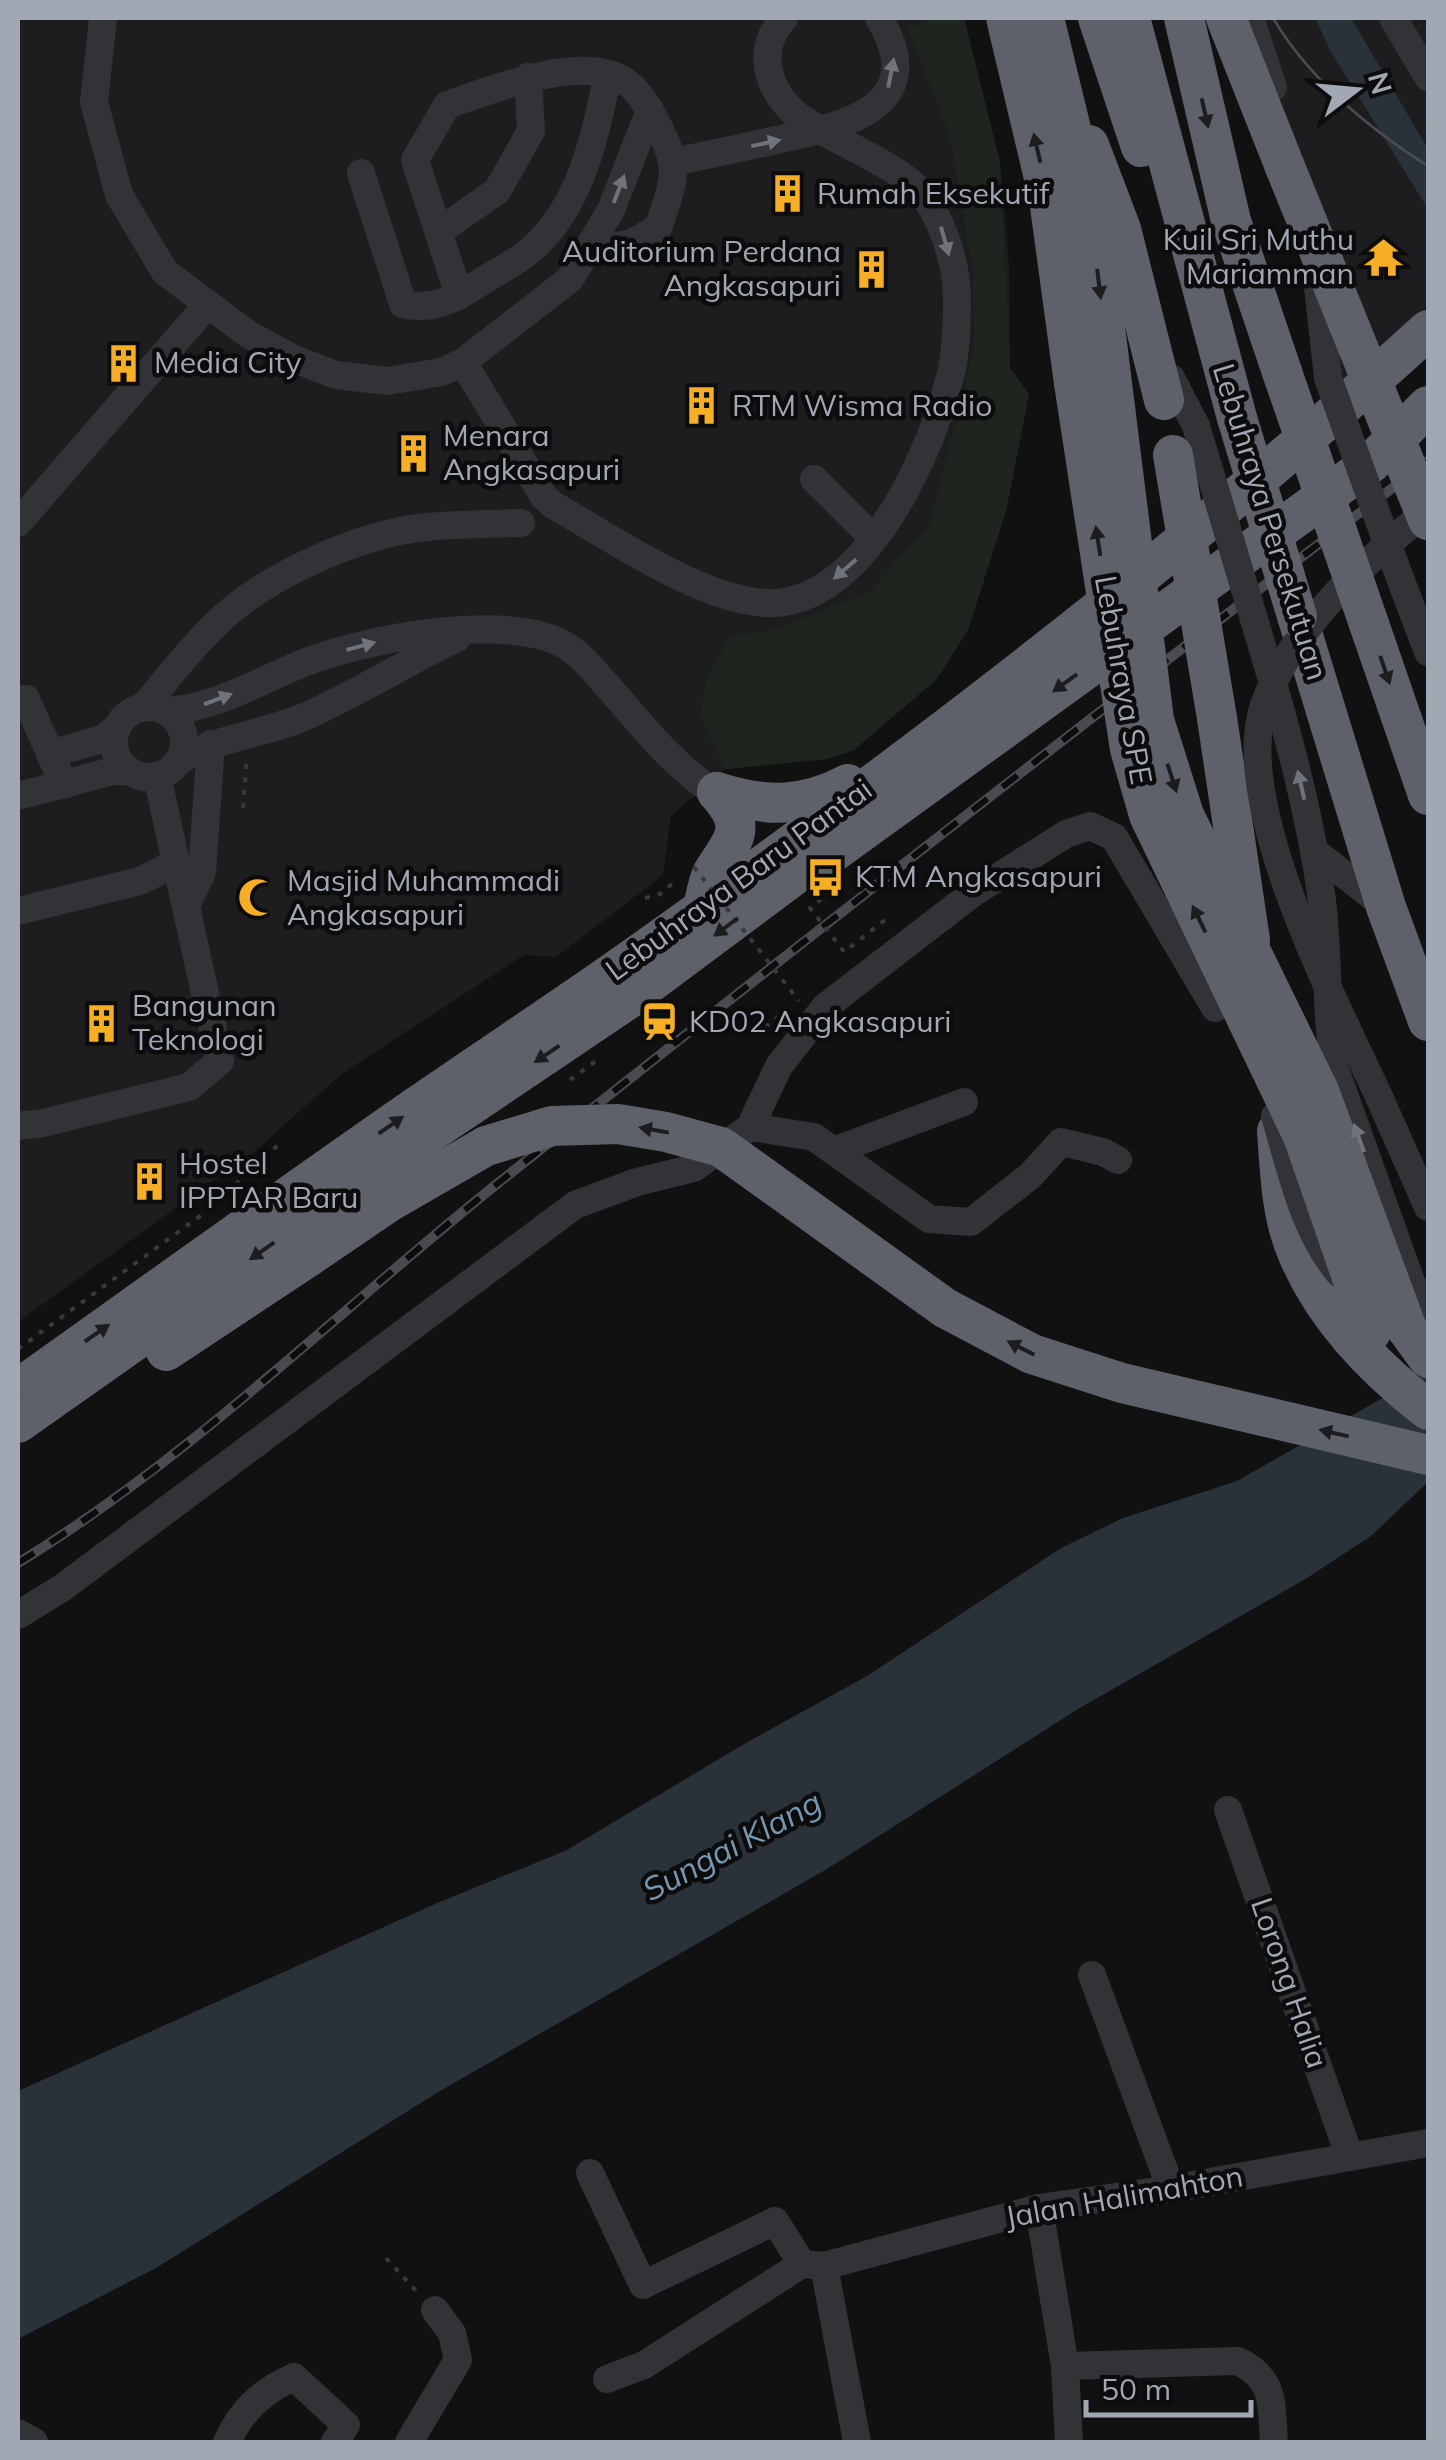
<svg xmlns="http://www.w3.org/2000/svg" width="1446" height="2460" font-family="Mulish,sans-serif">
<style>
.built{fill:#1d1d1f}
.green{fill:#1d251e}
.water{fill:#293238}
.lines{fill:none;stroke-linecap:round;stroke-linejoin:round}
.path{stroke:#383a3f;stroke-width:4;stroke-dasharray:5 8;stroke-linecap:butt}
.minor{stroke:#323337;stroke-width:28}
.highway{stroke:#5e6169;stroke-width:40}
.tram{stroke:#494b51;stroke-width:2.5}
.rail-casing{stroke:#494b51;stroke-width:10}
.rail{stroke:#0c0c0d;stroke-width:6;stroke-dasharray:19;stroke-linecap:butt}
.path-bridge{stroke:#383a3f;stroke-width:4;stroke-dasharray:5 8;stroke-linecap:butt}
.minor-bridge{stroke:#323337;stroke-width:28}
.highway-bridge{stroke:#5e6169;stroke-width:40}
.oneway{fill:#70737c}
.oneway2{fill:#1c1d1f}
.labels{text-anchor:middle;stroke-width:9;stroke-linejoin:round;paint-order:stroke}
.poi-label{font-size:30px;fill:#a2a7b4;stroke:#0c0c0d;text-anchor:start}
.street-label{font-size:30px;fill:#a2a7b4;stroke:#0c0c0d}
.water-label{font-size:32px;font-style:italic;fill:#7796b0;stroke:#0c0c0d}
</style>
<rect width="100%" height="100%" fill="#111112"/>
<g class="built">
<path d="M18,18h946l36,144 9,103 1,103 19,26 -23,117 -38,119 -32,50 -82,70 -26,9 -103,10 -54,47 -8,59 -107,82 -32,-2 -181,118 -87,77 -238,172z"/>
<path d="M1245,18h183v288l-89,85z"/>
</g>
<path class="green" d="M932,18h32l36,144 10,206 19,26 -23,117 -38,119 -32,50 -82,70 -26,9 -103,10 -25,-52 7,-42 24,-39 41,-6 97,-38 62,-69 44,-179 -3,-78 -22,-130 -42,-107z"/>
<g class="water">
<path d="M1315,18h36l77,131v60l-97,-157z"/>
<path d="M1428,1372v110l-57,54 -64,42 -229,131 -251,160 -387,222 -284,177 -138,71v-248l417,-187 132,-54 177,-106 123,-68 194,-128 62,-30 114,-37z"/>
</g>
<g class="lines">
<g class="path">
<path d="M243,808l4,-50"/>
<path d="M645,898l15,-4 18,-15"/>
<path d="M765,1027l4,6 5,-3"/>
<path d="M765,1027l28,-21"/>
<path d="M570,1080l27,-20"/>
<path d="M18,1349l189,-138 72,-67"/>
<path d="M386,2258l31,34"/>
</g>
<g class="minor">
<path d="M103,18l-9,84 25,93 46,77 83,62 46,25 42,16 51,6 55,-9 21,-10 107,-83 41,-69 39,-100"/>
<path d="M784,18c-30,33 -16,73 15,99"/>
<path d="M1250,18l23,69"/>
<path d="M1393,18l35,59"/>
<path d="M674,162c32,-7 65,-14 98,-21 66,-14 162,-31 107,-123"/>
<path d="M361,173l42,131c31,7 52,-5 78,-22 17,-11 38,-21 52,-34 49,-44 62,-113 75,-174"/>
<path d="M438,232l59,-41 34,-60 -3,-54"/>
<path d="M1316,269l12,109"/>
<path d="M459,296l-44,-136 32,-55c44,-15 136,-53 179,-23 11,7 22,25 28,36 27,52 22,56 4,110l-26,15 -47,10"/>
<path d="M463,362l81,135 9,8c59,33 146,94 212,98 99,6 169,-155 187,-234 4,-21 5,-47 5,-69 0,-34 -12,-72 -30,-100 -17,-27 -73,-51 -101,-67"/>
<path d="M1171,378l25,48"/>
<path d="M814,479l59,59"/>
<path d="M18,523l190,-219"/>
<path d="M1391,554l37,98"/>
<path d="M1262,646c25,84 48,167 60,254 7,56 3,113 13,169l93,260"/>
<path d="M18,699h8l38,86"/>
<circle cx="149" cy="742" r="35"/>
<path d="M143,708c23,-28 45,-57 71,-82 48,-49 146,-93 214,-99 31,-3 62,-3 93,-4"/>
<path d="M165,711c48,-2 92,-29 136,-47 61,-25 209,-54 267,-17 17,11 29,28 43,43 33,38 65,79 109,106l-3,-4"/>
<path d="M50,754l52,-15 15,-11"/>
<path d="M180,760c40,-24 88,-26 131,-46 50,-23 96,-52 146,-76"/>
<path d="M18,796l95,-25h16"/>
<path d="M1314,851l72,56"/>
<path d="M186,906l16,-34 9,-128"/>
<path d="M18,911l122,-30 34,-17"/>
<path d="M1380,1099l48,108"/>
<path d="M18,1126l25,-3 146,-36 31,-26 -63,-285"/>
<path d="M750,1127l64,10 115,82 42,3 59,-46 31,-34 42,10 15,8"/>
<path d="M836,1150l128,-48"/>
<path d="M18,1615l44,-27 513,-383 62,-23 57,-14 56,-41 29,-61 46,-59 148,-114 93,-59 24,-8 24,11 101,171"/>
<path d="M1228,1810l121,345"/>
<path d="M1092,1975l79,214"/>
<path d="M590,2173l53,112 132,-64 27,43"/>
<path d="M1039,2208l26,158 4,76"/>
<path d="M824,2266l33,176"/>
<path d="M1065,2366l173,-5c38,18 33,44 36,81"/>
<path d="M607,2379l37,-14 158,-101 22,2 215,-58 132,-19 257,-46"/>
<path d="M18,2433l16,9"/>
<path d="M227,2442c14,-31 35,-51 67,-65l52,48 -11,17"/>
<path d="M409,2442l49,-82 -6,-27 -17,-23"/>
</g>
<g class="highway">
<path d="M1006,18l43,181 25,184"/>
<path d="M1098,18l43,129"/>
<path d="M1130,18l107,400"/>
<path d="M1184,18l47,203 51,151"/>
<path d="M1226,18l59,149"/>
<path d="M1089,145l32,84 43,171"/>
<path d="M1297,616l89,291 42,114"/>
<path d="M1369,624l59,171"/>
<path d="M1217,718l33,222"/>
<path d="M717,792c49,15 85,16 131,-8"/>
<path d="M704,904c2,-10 4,-23 9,-32 21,-34 36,-43 4,-80"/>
<path d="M1277,1131c3,40 4,84 20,121 26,63 78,117 131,158"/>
<path d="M1407,1329l21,29"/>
<path d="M166,1351l142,-94"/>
<path d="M18,1389c132,-94 264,-189 398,-282 65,-45 132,-89 198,-135 281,-199 559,-410 814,-642"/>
<path d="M18,1423l410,-289 199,-134 177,-132 17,-7 550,-398 57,-57"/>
</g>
<path class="tram" d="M1273,18c37,62 95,110 155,148"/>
<defs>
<path id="rail" d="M18,1563c174,-106 320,-252 479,-379 308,-245 618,-486 931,-723"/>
</defs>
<use href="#rail" class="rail-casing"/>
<use href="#rail" class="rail"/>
<g class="path-bridge">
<path d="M694,867l105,134"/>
<path d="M842,883l-32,25 34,44 41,-32"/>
</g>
<g class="minor-bridge">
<path d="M799,117l27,16"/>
<path d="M1328,378l63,176"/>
<path d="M1196,426l66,220"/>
<path d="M1380,1099c-42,-92 -150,-295 -116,-394 29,-80 101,-143 164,-195"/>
<path d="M1275,1116c16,53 28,114 64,157"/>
<path d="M1381,1297h29l18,-5"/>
</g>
<g class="highway-bridge">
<path d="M1044,18l46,189 64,513 30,95 135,276 88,238"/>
<path d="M1285,167l143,353"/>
<path d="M1282,372l87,252"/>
<path d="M1074,383l56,366 19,66 154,321 68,196"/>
<path d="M1237,418l60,198"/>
<path d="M1173,455l44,263"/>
<path d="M308,1257l81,-55 97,-56 66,-20 66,-2 48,8 55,15 224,161 87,46 90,29 306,72"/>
</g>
</g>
<defs><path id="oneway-solid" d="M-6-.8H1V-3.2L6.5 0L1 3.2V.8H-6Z" transform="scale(2.5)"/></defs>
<g class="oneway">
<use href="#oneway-solid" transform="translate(891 73) rotate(-79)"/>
<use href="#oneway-solid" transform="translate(766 143) rotate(-12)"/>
<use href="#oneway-solid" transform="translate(619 189) rotate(-69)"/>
<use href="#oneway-solid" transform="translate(945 241) rotate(74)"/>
<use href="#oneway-solid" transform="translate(845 569) rotate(139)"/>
<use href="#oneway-solid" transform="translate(361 646) rotate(-15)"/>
<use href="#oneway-solid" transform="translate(218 699) rotate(-21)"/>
<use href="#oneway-solid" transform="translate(1301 785) rotate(-103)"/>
<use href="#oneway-solid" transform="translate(1359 1138) rotate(-110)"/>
</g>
<g class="oneway2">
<use href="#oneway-solid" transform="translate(1205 113) rotate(77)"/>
<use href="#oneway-solid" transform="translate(1037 148) rotate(-103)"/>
<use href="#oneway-solid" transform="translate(1099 284) rotate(83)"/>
<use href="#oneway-solid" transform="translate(1098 541) rotate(-99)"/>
<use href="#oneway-solid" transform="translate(1385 670) rotate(71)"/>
<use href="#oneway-solid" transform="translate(1065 683) rotate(144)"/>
<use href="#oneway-solid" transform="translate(1172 778) rotate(72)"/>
<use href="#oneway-solid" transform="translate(1199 919) rotate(-116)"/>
<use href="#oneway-solid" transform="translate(726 927) rotate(143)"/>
<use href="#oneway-solid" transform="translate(547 1054) rotate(146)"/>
<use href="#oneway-solid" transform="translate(391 1125) rotate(-35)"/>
<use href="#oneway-solid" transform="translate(654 1130) rotate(-170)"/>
<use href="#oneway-solid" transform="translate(262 1251) rotate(145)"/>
<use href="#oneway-solid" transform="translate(97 1333) rotate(-35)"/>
<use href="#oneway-solid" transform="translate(1021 1348) rotate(-153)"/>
<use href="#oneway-solid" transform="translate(1334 1433) rotate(-167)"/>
</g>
<defs>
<symbol id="building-bare" viewBox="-9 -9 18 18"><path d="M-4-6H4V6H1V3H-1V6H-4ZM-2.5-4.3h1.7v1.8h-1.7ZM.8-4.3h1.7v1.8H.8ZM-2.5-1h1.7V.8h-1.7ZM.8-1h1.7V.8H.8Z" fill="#f6ae26" stroke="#0c0c0d" stroke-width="2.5" paint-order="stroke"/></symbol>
<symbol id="temple-bare" viewBox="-9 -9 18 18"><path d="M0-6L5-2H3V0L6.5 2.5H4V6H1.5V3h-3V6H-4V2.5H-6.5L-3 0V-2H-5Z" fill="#f6ae26" stroke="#0c0c0d" stroke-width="2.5" paint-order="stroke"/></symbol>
<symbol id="bus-bare" viewBox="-9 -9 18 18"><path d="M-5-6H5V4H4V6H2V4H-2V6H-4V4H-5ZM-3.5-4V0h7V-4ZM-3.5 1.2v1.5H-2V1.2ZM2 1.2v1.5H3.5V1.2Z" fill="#f6ae26" stroke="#0c0c0d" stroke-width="2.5" paint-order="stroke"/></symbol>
<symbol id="mosque-bare" viewBox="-9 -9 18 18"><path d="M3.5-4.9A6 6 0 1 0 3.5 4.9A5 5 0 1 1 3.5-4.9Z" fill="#f6ae26" stroke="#0c0c0d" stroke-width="2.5" paint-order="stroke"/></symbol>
<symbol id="station-bare" viewBox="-9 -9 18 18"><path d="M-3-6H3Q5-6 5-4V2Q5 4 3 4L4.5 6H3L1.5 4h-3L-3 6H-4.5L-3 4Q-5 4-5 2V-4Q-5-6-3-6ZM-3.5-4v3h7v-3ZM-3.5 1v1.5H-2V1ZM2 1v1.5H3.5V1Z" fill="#f6ae26" stroke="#0c0c0d" stroke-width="2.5" paint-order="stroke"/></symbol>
</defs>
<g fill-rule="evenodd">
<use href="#building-bare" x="760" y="166" width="55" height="55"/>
<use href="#temple-bare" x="1356" y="230" width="55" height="55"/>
<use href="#building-bare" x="844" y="242" width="55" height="55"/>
<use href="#building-bare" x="96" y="336" width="55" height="55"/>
<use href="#building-bare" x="674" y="378" width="55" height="55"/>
<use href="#building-bare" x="386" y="426" width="55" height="55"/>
<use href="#bus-bare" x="798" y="850" width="55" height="55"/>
<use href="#mosque-bare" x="230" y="870" width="55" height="55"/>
<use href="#station-bare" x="632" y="994" width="55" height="55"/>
<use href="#building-bare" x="74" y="996" width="55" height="55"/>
<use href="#building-bare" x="122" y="1154" width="55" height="55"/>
</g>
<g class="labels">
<g class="poi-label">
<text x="817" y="204">Rumah Eksekutif</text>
<text x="1354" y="250" text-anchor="end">Kuil Sri Muthu<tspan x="1354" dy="34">Mariamman</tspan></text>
<text x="841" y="262" text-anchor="end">Auditorium Perdana<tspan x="841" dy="34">Angkasapuri</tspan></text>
<text x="154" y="373">Media City</text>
<text x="732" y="416">RTM Wisma Radio</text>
<text x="443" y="446">Menara<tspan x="443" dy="34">Angkasapuri</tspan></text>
<text x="855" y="887">KTM Angkasapuri</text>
<text x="287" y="891">Masjid Muhammadi<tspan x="287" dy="34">Angkasapuri</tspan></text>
<text x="132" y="1016">Bangunan<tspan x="132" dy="34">Teknologi</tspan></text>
<text x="689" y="1032">KD02 Angkasapuri</text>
<text x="179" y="1174">Hostel<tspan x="179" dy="34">IPPTAR Baru</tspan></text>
</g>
<g class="street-label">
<text transform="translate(1270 522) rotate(73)" y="10">Lebuhraya Persekutuan</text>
<text transform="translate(1123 680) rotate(80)" y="10">Lebuhraya SPE</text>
<text transform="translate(739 880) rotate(-36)" y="10">Lebuhraya Baru Pantai</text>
<text transform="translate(1289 1983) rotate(71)" y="10">Lorong Halia</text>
<text transform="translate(1124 2197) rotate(-10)" y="10">Jalan Halimahton</text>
</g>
<g class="water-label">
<text transform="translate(732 1846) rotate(-28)" y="11">Sungai Klang</text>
</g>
</g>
<rect width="1446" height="2460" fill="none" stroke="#a2a7b4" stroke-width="40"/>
<g transform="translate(1356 90) rotate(74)" stroke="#0c0c0d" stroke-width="8" paint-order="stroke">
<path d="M0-8L18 38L0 25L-18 38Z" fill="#a2a7b4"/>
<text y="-15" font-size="28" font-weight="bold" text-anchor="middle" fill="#a2a7b4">N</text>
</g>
<path d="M1086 2400v15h165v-15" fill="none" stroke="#a2a7b4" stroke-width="5"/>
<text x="1101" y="2400" font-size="30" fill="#a2a7b4" stroke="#0c0c0d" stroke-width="8" paint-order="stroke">50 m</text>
</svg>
